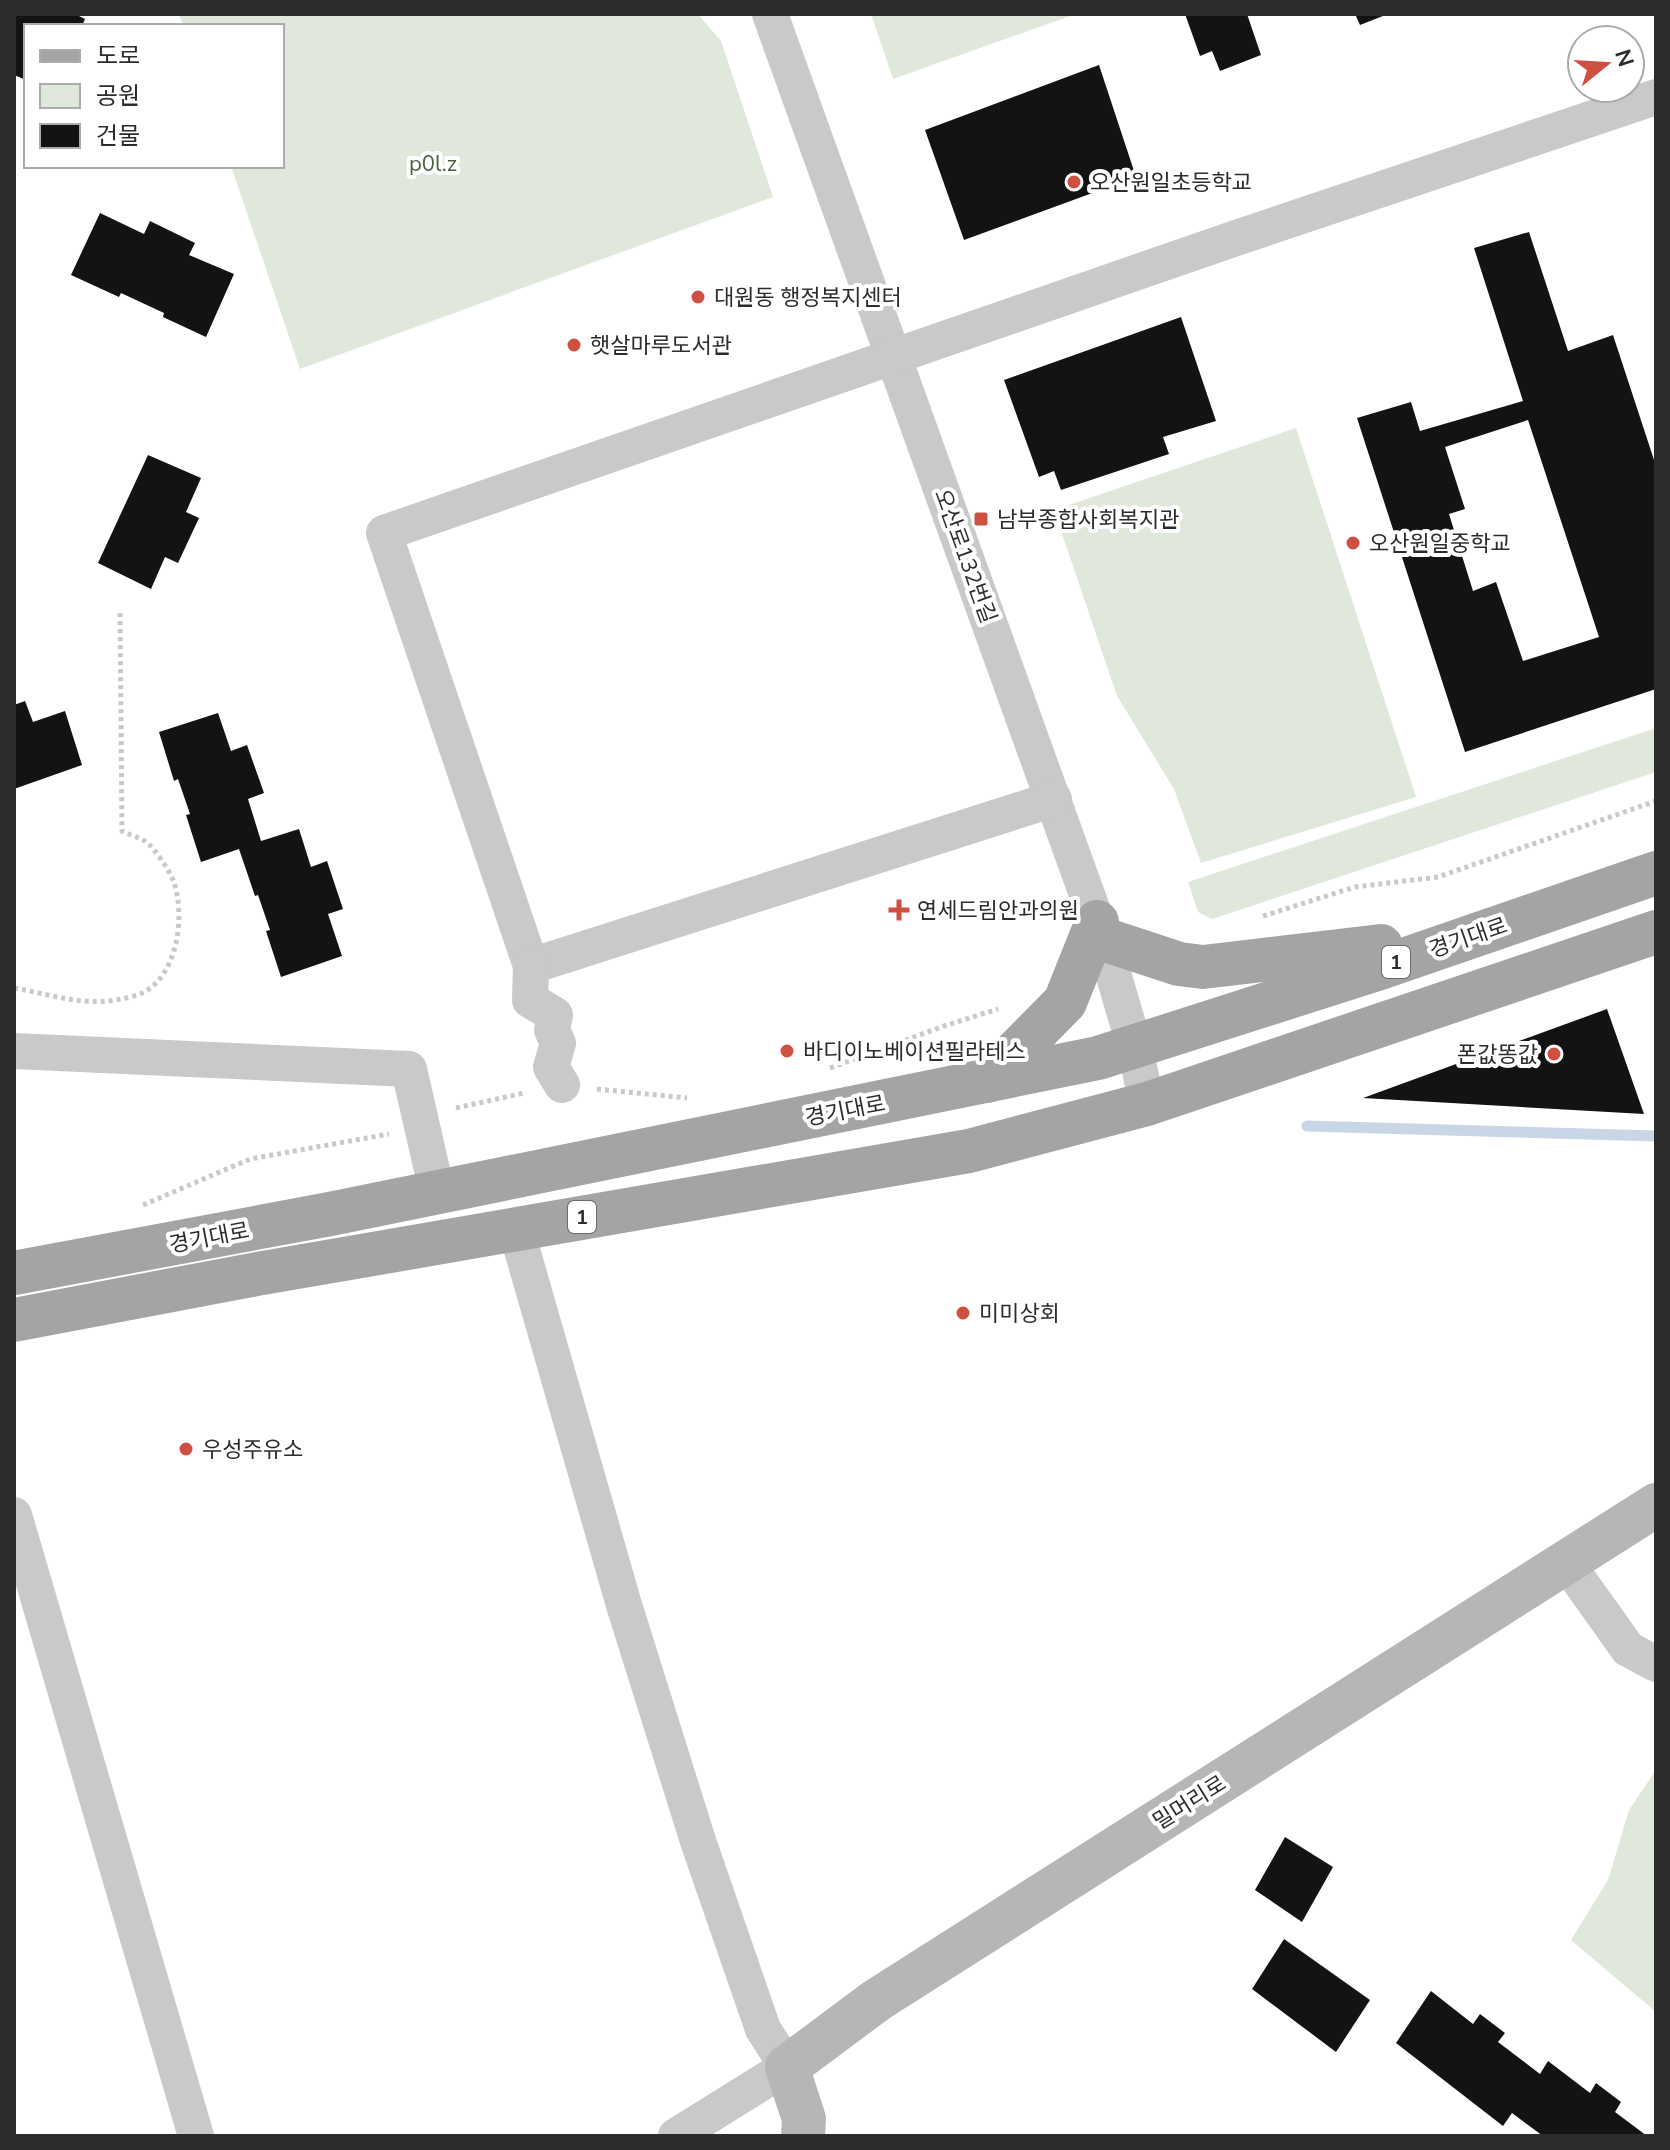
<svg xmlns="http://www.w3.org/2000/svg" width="1670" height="2150" font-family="'Nunito Sans','Noto Sans KR',sans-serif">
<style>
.green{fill:#dfe8db}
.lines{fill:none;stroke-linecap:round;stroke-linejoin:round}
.stream{stroke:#c9d6e6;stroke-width:11}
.building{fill:#131313;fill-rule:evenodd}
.path{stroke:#c9c9c9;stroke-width:5;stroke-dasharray:4 4;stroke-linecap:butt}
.street{stroke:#c9c9c9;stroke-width:36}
.secondary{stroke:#b6b6b6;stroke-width:44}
.primary{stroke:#a4a4a4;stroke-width:44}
.poi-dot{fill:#cf4f41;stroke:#fff;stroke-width:3}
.labels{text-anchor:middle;stroke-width:8;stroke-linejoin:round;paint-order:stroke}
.shield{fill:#fff;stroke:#6b6b6b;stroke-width:2}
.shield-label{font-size:20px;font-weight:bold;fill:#2c2c2c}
.park-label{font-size:22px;fill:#49613f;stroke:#fff}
.poi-label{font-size:22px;fill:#2c2c2c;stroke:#fff;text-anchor:start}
.street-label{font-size:22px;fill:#2c2c2c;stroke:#fff}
</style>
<rect width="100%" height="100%" fill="#fff"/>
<g class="green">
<path d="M179,14h519l23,27 52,156 -473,172 -69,-203h51v-140h-99z"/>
<path d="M871,14h205l-183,65z"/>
<path d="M1296,428l120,369 -215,66 -27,-74 -57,-93 -63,-186z"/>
<path d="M1656,728v44l-444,147 -14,-7 -10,-30z"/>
<path d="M1656,1770v242l-85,-72 37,-60 21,-70z"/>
</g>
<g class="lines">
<path class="stream" d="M1307,1126l349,10"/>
</g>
<g class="building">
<path d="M14,14h61l10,5 -3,7h-56v54l-12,-5z"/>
<path d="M1185,14h62l14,41 -41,16 -8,-20 -12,5z"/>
<path d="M1355,14h33l-28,11z"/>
<path d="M1099,65l37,112 -172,63 -39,-110z"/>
<path d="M100,213l44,21 6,-13 45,22 -6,12 45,19 -28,63 -43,-20 1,-4 -43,-20 -2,4 -48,-22z"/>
<path d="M1529,232l39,119 45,-16 43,131v223l-191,63 -108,-334 54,-16 9,29 103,-30 -49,-153zM1528,420l71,217 -76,24 -27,-79 -23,9 -24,-77 16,-5 -20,-62z"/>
<path d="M1181,317l35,104 -53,16 6,17 -108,36 -7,-19 -15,6 -35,-97z"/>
<path d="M148,455l53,23 -15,34 13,6 -21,45 -13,-6 -14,32 -53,-26z"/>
<path d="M25,701l8,21 32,-11 17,54 -68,24v-84z"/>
<path d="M218,713l13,38 16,-6 17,48 -16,6 13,42 38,-12 12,38 16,-6 16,48 -15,5 14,42 -61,21 -15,-46 4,-1 -12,-35 -3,1 -16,-47 -38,13 -15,-47 4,-1 -12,-35 -4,2 -15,-49z"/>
<path d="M1607,1009l37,105 -281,-16z"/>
<path d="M1285,1837l48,30 -31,55 -47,-32z"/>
<path d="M1284,1939l86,61 -34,52 -84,-63z"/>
<path d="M1431,1991l42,33 7,-10 25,19 -7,9 42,32 8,-13 42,32 6,-10 25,19 -6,10 32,24h-104l-31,-23 -9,13 -107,-83z"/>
</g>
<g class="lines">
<g class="path">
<path d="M1263,916l92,-29 83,-10 218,-76"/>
<path d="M14,988c45,8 74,21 120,8 43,-11 53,-80 39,-116 -4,-10 -19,-33 -28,-39 -7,-4 -15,-6 -23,-10l-2,-218"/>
<path d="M830,1068l114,-42 54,-17"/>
<path d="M597,1089l90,9"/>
<path d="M456,1108l68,-15"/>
<path d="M143,1205l107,-46 139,-25"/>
</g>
<g class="street">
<path d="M770,14l333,925 32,109 12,56"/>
<path d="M1054,799l-523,167 -147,-433 852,-295 420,-141"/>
<path d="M531,966l-1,34 25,15 -3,15 6,13 -7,24 11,18"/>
<path d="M14,1051l395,18 28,123"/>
<path d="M516,1229l108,376 74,236 65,188 24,38 -111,69"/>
<path d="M14,1515l182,621"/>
<path d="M1566,1562l62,87 28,15"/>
</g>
<path class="secondary" d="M803,2136l1,-17 -17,-52 90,-67 779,-495"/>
<g class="primary">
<path d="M1103,939l76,25 24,3 178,-21"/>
<path d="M987,1081l78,-79 32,-80"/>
<path d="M14,1273l316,-59 768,-156 285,-91 273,-94"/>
<path d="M14,1320l243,-46 712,-123 178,-47 509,-172"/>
</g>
</g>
<g class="poi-dot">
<circle cx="1074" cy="182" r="8"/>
<circle cx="698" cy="297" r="8"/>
<circle cx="574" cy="345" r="8"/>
<rect x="973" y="511" width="16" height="16" rx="4"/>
<circle cx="1353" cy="543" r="8"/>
<path d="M895 898h8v8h8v8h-8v8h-8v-8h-8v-8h8z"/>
<circle cx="787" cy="1051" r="8"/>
<circle cx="1554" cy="1054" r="8"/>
<circle cx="963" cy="1313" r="8"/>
<circle cx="186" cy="1449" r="8"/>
</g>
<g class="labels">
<g class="shield">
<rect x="1382" y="946" width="28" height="32" rx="6"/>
<rect x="568" y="1201" width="28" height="32" rx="6"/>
</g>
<g class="shield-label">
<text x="1396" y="969">1</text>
<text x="582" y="1224">1</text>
</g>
<g class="park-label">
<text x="433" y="171">p0l.z</text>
</g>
<g class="poi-label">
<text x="1090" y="190">오산원일초등학교</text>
<text x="714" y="305">대원동 행정복지센터</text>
<text x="590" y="353">햇살마루도서관</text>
<text x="997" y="527">남부종합사회복지관</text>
<text x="1369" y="551">오산원일중학교</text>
<text x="917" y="918">연세드림안과의원</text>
<text x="803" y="1059">바디이노베이션필라테스</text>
<text x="1538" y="1062" text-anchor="end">폰값똥값</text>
<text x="979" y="1321">미미상회</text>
<text x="202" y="1457">우성주유소</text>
</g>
<g class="street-label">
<text transform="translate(966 556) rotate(70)" y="8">오산로132번길</text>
<text transform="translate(1468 937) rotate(-19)" y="8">경기대로</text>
<text transform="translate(845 1110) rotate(-11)" y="8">경기대로</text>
<text transform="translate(209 1237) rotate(-11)" y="8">경기대로</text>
<text transform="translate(1189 1802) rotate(-32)" y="8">밀머리로</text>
</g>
</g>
<rect width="1670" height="2150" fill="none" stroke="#2c2c2c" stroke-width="32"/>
<rect x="24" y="24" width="260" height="144" fill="#ffffff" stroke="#ababab" stroke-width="2"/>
<rect x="40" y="50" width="40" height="12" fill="#a4a4a4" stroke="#ababab" stroke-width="2"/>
<text x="96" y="64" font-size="24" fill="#2c2c2c">도로</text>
<rect x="40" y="84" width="40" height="24" fill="#dfe8db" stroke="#ababab" stroke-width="2"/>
<text x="96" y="104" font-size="24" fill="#2c2c2c">공원</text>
<rect x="40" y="124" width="40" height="24" fill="#131313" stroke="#ababab" stroke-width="2"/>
<text x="96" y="144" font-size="24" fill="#2c2c2c">건물</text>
<g transform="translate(1606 64) rotate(72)"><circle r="38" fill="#ffffff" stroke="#ababab" stroke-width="2"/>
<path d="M0-6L14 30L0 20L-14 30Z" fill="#cf4f41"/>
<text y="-12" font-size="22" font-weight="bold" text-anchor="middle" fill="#2c2c2c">N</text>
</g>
</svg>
